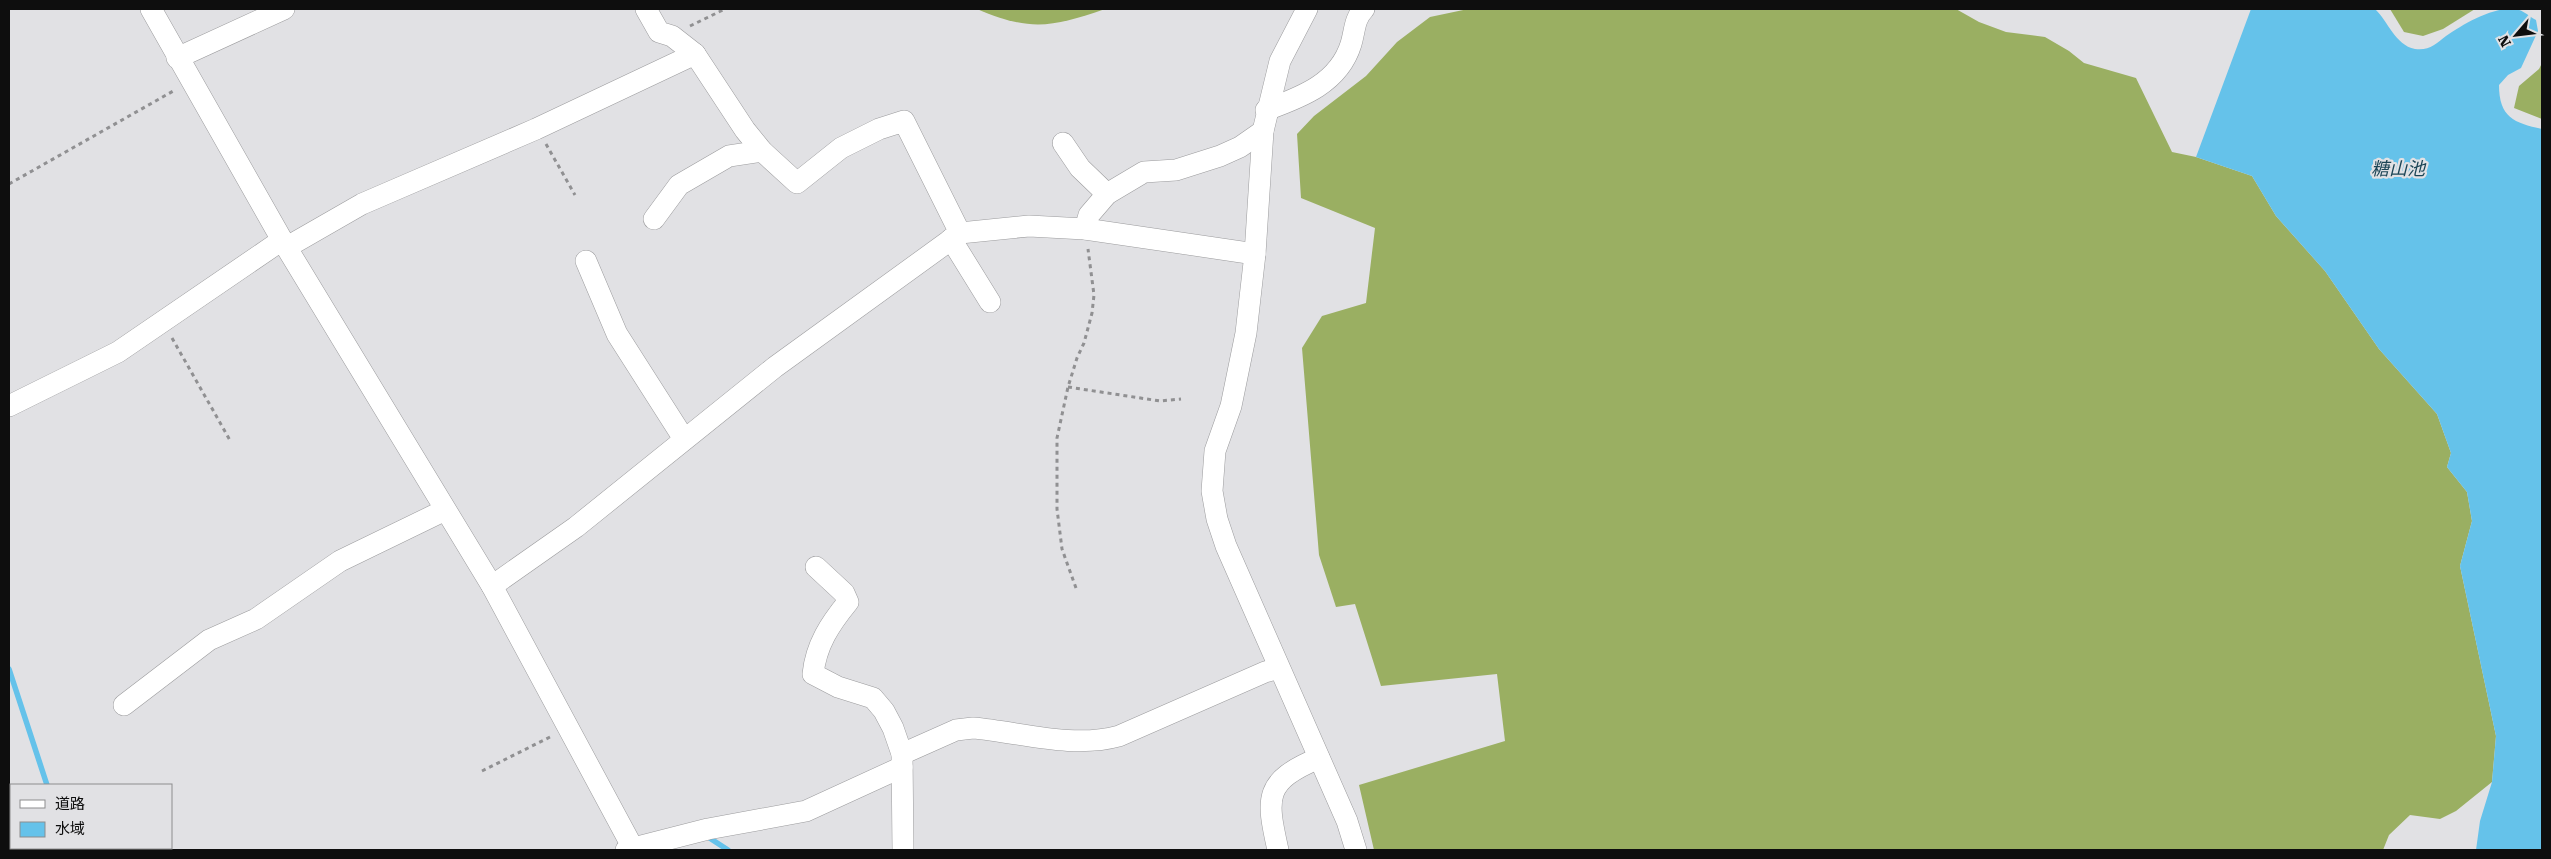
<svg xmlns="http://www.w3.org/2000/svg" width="2551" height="859" font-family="'Roboto Serif','Noto Sans JP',serif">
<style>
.forest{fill:#9aaf62}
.water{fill:#65c2ea}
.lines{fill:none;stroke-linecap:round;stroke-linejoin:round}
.stream{stroke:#65c2ea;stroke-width:5.5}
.minor-casing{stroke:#9b9b9d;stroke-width:22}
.path{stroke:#909092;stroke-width:3;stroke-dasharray:4 4;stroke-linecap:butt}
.minor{stroke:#fff;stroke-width:21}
.labels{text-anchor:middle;stroke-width:4.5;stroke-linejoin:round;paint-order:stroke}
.water-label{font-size:18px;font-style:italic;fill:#1c4556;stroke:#e1e1e4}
</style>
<rect width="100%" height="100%" fill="#e1e1e4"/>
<g class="forest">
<path d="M977,9h128c-52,18 -75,23 -128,0z"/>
<path d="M1468,9h488l23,13 27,10 39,5 24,14 15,12 52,15 36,74 24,5 56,19 24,40 49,55 54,78 58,65 14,39 -4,14 20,25 5,29 -12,45 36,170 -4,46 -36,29 -16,8 -30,-4 -21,20 -6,15h-1009l-15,-65 146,-44 -8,-67 -116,12 -26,-82 -19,3 -17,-52 -17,-207 20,-32 44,-13 9,-75 -74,-30 -4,-64 17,-18 52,-40 31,-34 33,-25z"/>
<path d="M2390,9h85l-32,20 -20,7 -19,-4z"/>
<path d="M2542,63v56l-28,-11 5,-22 20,-17z"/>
</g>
<path class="water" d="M2251,9h124c13,12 20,36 40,40 14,2 21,-5 31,-13 17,-12 48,-30 70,-27 7,1 14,8 20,11l2,11 -17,37 -13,7 -9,10c0,32 15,38 43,44v721h-66l4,-29 12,-39 4,-46 -36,-170 12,-45 -5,-29 -20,-25 4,-14 -14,-39 -58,-65 -54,-78 -49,-55 -24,-40 -56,-19z"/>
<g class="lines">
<g class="stream">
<path d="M9,669l38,116"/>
<path d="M708,837l20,13"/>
<path d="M110,848l4,2"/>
</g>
<defs>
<g id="minor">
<path d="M151,9l131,231 210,346 142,264"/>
<path d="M646,9l13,23 13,4 23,18 50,76 17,21 35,32 44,-35 38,-19 25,-8 56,112"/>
<path d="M1307,9l-27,52 -17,70 -8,123 -9,79 -15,73 -16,45 -3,40 5,28 9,27 121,275 9,29"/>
<path d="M177,58l107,-49"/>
<path d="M1266,110c36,-13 73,-27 85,-66 4,-13 3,-25 13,-35"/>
<path d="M1063,143l17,25 27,26"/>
<path d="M654,219l25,-34 50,-29 33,-5"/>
<path d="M1085,229l4,-14 18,-21 37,-22 32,-2 44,-14 20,-9 23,-16"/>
<path d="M951,239l39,63"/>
<path d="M287,247l75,-43 174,-75 159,-75"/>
<path d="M586,261l31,73 67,105"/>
<path d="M9,406l109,-54 164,-112"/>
<path d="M816,567l28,26 4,9c-18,22 -32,43 -35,72l25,13 35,11 11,13 9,17 9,26 1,96"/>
<path d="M492,586l84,-59 199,-160 185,-134 69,-7 56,3 170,25"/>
<path d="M124,705l85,-65 47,-21 84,-58 105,-51"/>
<path d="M902,754l54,-24 17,-2c47,4 99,21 146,8l146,-64 14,-4"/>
<path d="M626,850l82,-21 98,-18 96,-44"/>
<path d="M1278,850c-12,-53 -14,-69 41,-92"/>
</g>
</defs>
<use href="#minor" class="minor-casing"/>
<g class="path">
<path d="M690,26l35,-17"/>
<path d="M546,144l29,51"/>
<path d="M9,184l166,-94"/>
<path d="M172,338l59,104"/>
<path d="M1068,387l92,14 21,-2"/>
<path d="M1076,588l-14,-39 -5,-40v-71l11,-51 9,-29 7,-15 8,-30 2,-18 -6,-46"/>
<path d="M482,771l70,-35"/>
</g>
<use href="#minor" class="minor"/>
</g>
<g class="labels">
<g class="water-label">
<text x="2398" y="175">糖山池</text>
</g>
</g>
<rect width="2551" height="859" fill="none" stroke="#0e0e0e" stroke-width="20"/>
<rect x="10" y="784" width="162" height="65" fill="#e1e1e4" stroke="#8d8d8e"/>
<rect x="20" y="800" width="25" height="8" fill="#ffffff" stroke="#8d8d8e"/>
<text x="55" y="809" font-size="15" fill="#0e0e0e">道路</text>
<rect x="20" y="822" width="25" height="15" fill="#65c2ea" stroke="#8d8d8e"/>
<text x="55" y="834" font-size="15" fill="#0e0e0e">水域</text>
<g transform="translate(2516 35) rotate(242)" stroke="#e1e1e4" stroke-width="4" paint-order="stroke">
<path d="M0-4L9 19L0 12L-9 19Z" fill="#0e0e0e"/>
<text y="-8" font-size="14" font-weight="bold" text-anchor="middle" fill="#0e0e0e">N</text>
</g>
</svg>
